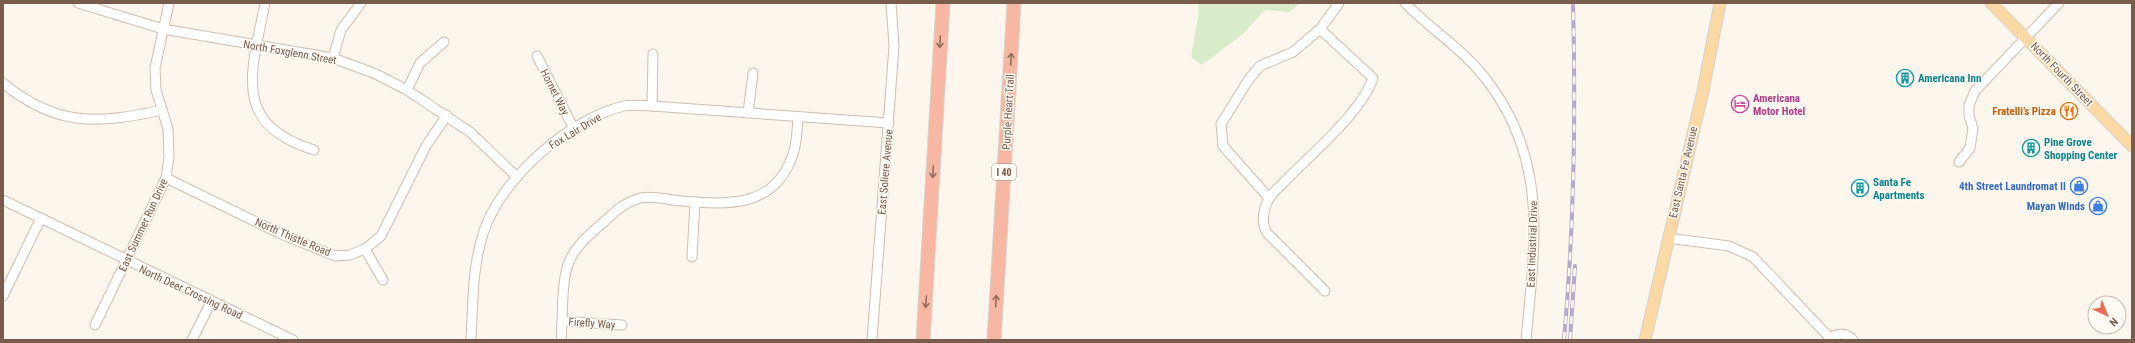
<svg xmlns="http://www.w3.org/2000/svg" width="2135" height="343" font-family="'Roboto Condensed',sans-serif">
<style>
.green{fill:#d8ecc9}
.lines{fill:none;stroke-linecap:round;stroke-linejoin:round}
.minor-casing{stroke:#d1beb0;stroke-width:11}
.major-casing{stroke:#dad1cd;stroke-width:13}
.highway-casing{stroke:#dad1cd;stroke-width:15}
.minor{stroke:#fff;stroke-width:9}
.major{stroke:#fbd9a5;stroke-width:11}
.highway{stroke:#f7b7a3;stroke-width:13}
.rail-casing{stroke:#b9a8c9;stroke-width:4}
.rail{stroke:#fffaf3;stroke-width:2.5;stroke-dasharray:8;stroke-linecap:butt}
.oneway{stroke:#936e5e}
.labels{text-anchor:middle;stroke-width:3;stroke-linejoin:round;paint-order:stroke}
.shield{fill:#fffaf3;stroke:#a28b7f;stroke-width:1}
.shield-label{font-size:10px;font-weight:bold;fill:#7a5c4d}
.street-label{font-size:11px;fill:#7a5c4d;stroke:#fffaf3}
.culture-label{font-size:11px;font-weight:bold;fill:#0d838f;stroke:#fffaf3;text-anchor:start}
.hotel-label{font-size:11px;font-weight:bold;fill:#b23c85;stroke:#fffaf3;text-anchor:start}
.food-label{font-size:11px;font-weight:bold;fill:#c56008;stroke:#fffaf3;text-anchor:end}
.shop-label{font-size:11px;font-weight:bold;fill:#366cbe;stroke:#fffaf3;text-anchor:end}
</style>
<rect width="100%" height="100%" fill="#fdf6ec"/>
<path class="green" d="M1198,3h102l-10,9 -25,-2 -22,24 -41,31 -11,-8c2,-16 9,-39 7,-54z"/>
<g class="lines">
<defs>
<g id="minor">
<path d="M78,3l85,26 170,29 43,16 31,16 63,42 47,45"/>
<path d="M265,3c-13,68 -35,121 49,147"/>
<path d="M1405,3c24,25 54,43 76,70 69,83 54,168 45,267"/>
<path d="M1320,29l53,49c-11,33 -58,73 -83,98 -6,7 -17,15 -21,23 -6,10 -8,24 -2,34l58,58"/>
<path d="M537,56l37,73"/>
<path d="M333,58l8,-28 20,-27"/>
<path d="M3,83c53,44 95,41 159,27"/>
<path d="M407,90l13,-27 24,-21"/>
<path d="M652,106l1,-52"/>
<path d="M748,113l5,-40"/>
<path d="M1959,162l11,-14 3,-20 -4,-12v-11l6,-14 84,-88"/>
<path d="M166,178l115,56 54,22 15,-1 15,-6 16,-13 45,-90 21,-31"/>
<path d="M1269,198l-46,-52 -2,-22 28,-45 11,-13 33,-14 27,-23 19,-26"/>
<path d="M3,200l290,140"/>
<path d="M1668,238l61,8 24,11 77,81"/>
<path d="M365,249l18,31"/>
<path d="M692,257l3,-55"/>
<path d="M3,296l38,-78"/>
<path d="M563,321l59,4"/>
<path d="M95,325l71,-147 3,-21 -1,-28 -12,-39 -1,-22 14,-65"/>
<path d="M192,340l19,-38"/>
<path d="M471,340c2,-36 1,-74 13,-109 17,-52 86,-113 140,-125 9,-2 19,0 28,0l237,17"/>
<path d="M561,340c2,-21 0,-60 8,-78 6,-15 18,-25 29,-35 13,-11 24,-24 42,-29 12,-3 29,2 42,3 48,4 95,7 112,-50 3,-11 3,-23 4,-33"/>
<path d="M872,340l22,-294 -3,-43"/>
<path d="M1829,340c7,-8 17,-8 24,0"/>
</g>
<g id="major">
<path d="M1991,3l141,143"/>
<path d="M1645,340l58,-249 17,-88"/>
</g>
<g id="highway">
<path d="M923,340l20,-337"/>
<path d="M994,340l20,-337"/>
</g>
</defs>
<use href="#minor" class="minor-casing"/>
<use href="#major" class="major-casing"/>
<use href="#highway" class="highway-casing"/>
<use href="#minor" class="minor"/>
<use href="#major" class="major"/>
<use href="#highway" class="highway"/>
<defs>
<g id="rail">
<path d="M1564,340c10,-112 12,-224 9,-337"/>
<path d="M1570,340l5,-74"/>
</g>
</defs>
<use href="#rail" class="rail-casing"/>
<use href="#rail" class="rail"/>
</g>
<defs><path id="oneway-shaft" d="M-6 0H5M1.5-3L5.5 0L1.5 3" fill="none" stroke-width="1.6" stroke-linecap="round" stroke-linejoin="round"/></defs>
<g class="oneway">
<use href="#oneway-shaft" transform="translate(940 42) rotate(93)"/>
<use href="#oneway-shaft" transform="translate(1011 59) rotate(-87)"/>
<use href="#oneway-shaft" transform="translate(933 172) rotate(93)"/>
<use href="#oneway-shaft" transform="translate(996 301) rotate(-87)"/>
<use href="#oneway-shaft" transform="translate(926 302) rotate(94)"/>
</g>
<defs>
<symbol id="building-ring" viewBox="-11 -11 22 22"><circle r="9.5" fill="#fffaf3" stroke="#0f9aa8" stroke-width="1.5"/><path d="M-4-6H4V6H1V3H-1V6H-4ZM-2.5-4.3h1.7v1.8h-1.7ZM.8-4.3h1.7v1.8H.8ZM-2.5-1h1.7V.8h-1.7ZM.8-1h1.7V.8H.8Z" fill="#0f9aa8"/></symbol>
<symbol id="hotel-ring" viewBox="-11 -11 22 22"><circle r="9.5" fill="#fffaf3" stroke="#d1479c" stroke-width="1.5"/><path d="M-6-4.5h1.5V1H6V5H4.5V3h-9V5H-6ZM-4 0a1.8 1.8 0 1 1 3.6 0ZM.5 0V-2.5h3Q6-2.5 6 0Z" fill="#d1479c"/></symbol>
<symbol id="restaurant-ring" viewBox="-11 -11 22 22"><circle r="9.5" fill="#fffaf3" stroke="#e8710a" stroke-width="1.5"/><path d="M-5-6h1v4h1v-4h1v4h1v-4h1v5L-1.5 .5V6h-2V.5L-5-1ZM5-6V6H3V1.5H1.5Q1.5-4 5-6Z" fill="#e8710a"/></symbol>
<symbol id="shop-ring" viewBox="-11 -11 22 22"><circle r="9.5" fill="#fffaf3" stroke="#3f7fe0" stroke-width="1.5"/><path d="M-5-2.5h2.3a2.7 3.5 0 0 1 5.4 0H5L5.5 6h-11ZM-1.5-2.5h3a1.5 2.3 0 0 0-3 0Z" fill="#3f7fe0"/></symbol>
</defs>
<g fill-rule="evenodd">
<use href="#building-ring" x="1895" y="68" width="20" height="20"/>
<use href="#hotel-ring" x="1730" y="94" width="20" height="20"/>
<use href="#restaurant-ring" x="2059" y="101" width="20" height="20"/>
<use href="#building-ring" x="2021" y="138" width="20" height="20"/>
<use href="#shop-ring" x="2069" y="176" width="20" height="20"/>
<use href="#building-ring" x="1850" y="178" width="20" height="20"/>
<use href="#shop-ring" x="2088" y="196" width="20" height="20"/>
</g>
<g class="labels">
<rect class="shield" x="992" y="164" width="24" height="16" rx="3"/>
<g class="shield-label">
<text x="1004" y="176">I 40</text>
</g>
<g class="street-label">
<text transform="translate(290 52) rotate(10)" y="4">North Foxglenn Street</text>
<text transform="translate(2062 74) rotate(46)" y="4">North Fourth Street</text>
<text transform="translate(555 92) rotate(63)" y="4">Hornet Way</text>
<text transform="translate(1008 112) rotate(-87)" y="4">Purple Heart Trail</text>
<text transform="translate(575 131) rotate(-31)" y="4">Fox Lair Drive</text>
<text transform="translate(885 172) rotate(-85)" y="4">East Soliere Avenue</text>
<text transform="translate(1683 172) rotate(-77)" y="4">East Santa Fe Avenue</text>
<text transform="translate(143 225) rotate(-65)" y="4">East Summer Run Drive</text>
<text transform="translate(293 237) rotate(23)" y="4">North Thistle Road</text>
<text transform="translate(1532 244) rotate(-88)" y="4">East Industrial Drive</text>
<text transform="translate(191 292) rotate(25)" y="4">North Deer Crossing Road</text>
<text transform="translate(592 323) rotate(4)" y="4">Firefly Way</text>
</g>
<g class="culture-label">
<text x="1918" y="82">Americana Inn</text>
<text x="2044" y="146">Pine Grove<tspan x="2044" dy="13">Shopping Center</tspan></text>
<text x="1873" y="186">Santa Fe<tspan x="1873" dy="13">Apartments</tspan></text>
</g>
<g class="hotel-label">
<text x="1753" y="102">Americana<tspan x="1753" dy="13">Motor Hotel</tspan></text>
</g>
<g class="food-label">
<text x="2056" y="115">Fratelli’s Pizza</text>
</g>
<g class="shop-label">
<text x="2066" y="190">4th Street Laundromat II</text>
<text x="2085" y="210">Mayan Winds</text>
</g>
</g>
<rect width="2135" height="343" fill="none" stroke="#7a5c4d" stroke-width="8"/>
<g transform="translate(2107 315) rotate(136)"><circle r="19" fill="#fffaf3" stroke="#cabbb1"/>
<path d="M0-3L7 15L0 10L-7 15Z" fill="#e76f51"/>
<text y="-6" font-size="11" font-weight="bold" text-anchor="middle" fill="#7a5c4d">N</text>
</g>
</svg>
